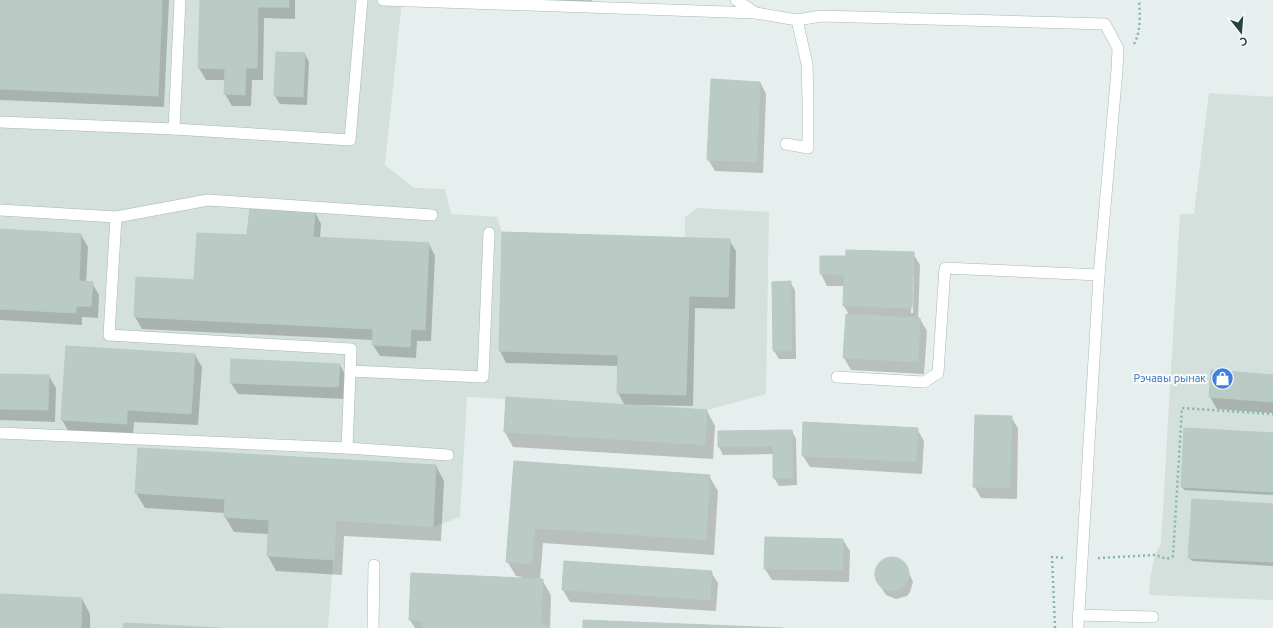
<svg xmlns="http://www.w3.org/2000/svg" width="1273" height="628" font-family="Ubuntu,sans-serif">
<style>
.built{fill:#d3e0dc}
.shadow{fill:#0003;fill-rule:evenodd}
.building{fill:#bacbc6;stroke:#b7cac5}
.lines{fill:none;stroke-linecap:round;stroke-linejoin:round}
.service-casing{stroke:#a8b8b6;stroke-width:12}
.path{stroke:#84b5ae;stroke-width:2.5;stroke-dasharray:2 3;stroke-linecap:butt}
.service{stroke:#fff;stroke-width:11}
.labels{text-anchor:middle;stroke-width:4;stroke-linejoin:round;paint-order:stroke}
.shop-label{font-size:11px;fill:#366cbe;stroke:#f7fbfa;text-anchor:end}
</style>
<rect width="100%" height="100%" fill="#e6efed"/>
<g class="built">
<path d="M0,0h402l-17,165 29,23 31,1 6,25 46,3 5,15 183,6v-21l12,-9 72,4 -3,182 -59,16 -240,-13 -7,120 -27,10 -97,-5 -8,106h-328z"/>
<path d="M1209,93l64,4v503l-124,-5 1,-16 5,-24 6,-12 19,-329h14z"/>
</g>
<g class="shadow">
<path d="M0,0h169l-5,107 -164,-7z"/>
<path d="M201,0h94v19l-31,-1 -1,62h-11l-1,26h-19l-7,-12 1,-14h-20l-7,-12z"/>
<path d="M539,0h53v2z"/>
<path d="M305,54l4,8 -2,43 -27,-1 -5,-8z"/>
<path d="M760,82l6,12 -3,79 -48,-2 -7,-12z"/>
<path d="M315,212l6,12 -1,14 109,6 6,12 -4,85h-14l-1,17 -36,-2 -7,-11v-5l-231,-11 -7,-12 2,-39 58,3 53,-45z"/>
<path d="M0,230l81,5 7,12 -2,36h6l7,12 -1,23 -16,-1v8l-82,-5z"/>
<path d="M503,233l226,7 7,11 -1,58 -40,-1 -2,98 -64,-1v1l78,5 8,15 -2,33 -200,-12 -8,-15 120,-26 -7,-13v-27l-112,-3 -6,-12z"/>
<path d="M913,253l7,12 -2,54h2l7,12 -3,43 -73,-4 -7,-12 6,-42 -6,-10 1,-20h-18l-6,-12v-17l26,1zM912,264h2l-1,49h-2z"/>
<path d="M790,282l5,8 1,69h-17l-5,-8z"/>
<path d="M67,347l128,8 7,12 -4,58 -64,-3 -1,13 -64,-3 -7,-12z"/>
<path d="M340,365l6,11 -1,23 -107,-5 -7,-11z"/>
<path d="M1212,372l61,4v37l-56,-4 -7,-12z"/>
<path d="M0,375l49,1 7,12 -1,34 -55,-2z"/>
<path d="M1011,417l7,11 -1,71 -36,-1 -7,-12z"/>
<path d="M917,429l7,12 -2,33 -112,-7 -7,-11z"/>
<path d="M792,431l4,8 1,46 -18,1 -5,-8v-24l-51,1 -4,-8z"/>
<path d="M1273,434v61l-89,-5 -2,-4z"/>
<path d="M139,449l297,17 8,15 -3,60 -97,-5 -2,39 -66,-4 -8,-15 1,-22 -35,-2 -9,-15 1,-4 -81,-5 -9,-15z"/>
<path d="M514,463l195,13 9,15 -4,64 -171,-12 -3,37h2l9,15 -1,33h-135l-5,-8 112,-41v-2l-6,-1 -9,-15z"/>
<path d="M1273,505v61l-81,-5 -3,-3z"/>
<path d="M843,540l7,11 -1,31 -77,-2 -7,-11z"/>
<path d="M891,558l5,1 9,5 8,18 -3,10 -3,4 -11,3 -10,-4 -8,-13 -2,-5 2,-11 3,-4z"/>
<path d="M711,572l7,11 -2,28 -146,-9 -7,-12z"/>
<path d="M0,595l82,4 8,15v14h-90z"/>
</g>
<g class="building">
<path d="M0,0h162l-4,96 -158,-7z"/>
<path d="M200,0h89v7h-31l-1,61h-11l-1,27 -21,-1 1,-25 -27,-1z"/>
<path d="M276,52l29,1 -2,44 -29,-1z"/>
<path d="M711,79l49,3 -3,80 -50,-2z"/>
<path d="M250,207l65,4 -2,26 116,6 -4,87 -14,-1 -1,18 -38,-2 1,-16 -239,-12 2,-40 58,3 3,-47 50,2z"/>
<path d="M0,229l81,5 -2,47 14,1 -2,24h-15v7l-76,-4z"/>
<path d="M502,232l228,7 -2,58 -39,-1 -3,99 -69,-2 1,-38 -119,-4z"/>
<path d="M846,250l68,2 -2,56 -69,-2 1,-31 -24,-1v-18h26z"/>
<path d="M791,281l1,70h-19l-1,-69z"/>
<path d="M846,314l74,4 -2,44 -75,-4z"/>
<path d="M66,346l129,8 -4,60 -64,-4v14l-66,-4z"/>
<path d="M231,359l109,5 -2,23 -108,-4z"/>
<path d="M1211,370l62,5v27l-64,-5z"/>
<path d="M0,374l49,1 -1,35 -48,-1z"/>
<path d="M506,397l201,13 -2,35 -201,-13z"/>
<path d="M975,415l37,1 -2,72 -37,-1z"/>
<path d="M803,422l115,6 -2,34 -114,-6z"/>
<path d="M1184,428l89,5v59l-92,-5z"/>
<path d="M792,430l1,48h-20v-32l-55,1v-16z"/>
<path d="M138,448l298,17 -3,62 -97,-6 -2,39 -67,-4 2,-36 -45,-3 1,-18 -90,-6z"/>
<path d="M514,461l196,14 -4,65 -171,-12 -3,36 -26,-2z"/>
<path d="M1192,499l81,5v58l-85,-4z"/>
<path d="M765,537l78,2v31l-79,-1z"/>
<circle cx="892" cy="574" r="17"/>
<path d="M564,561l148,10 -2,29 -148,-10z"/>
<path d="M411,573l132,6 -2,46h9l-1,3h-127v-7l-13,-1z"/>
<path d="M0,594l82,4 -1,30h-81z"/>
<path d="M583,620l200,8h-200z"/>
<path d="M124,623l95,5h-96z"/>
</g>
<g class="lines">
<defs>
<g id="service">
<path d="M383,0l373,13 41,7 24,-4 284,8 13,24 -1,22 -18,205 -21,353"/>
<path d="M736,0l20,13"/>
<path d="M0,122l174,7 6,-129"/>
<path d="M174,129l176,11 12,-140"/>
<path d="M786,144l22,4v-47l-1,-37 -10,-44"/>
<path d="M0,210l116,7 92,-17 224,15"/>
<path d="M116,217l-7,118 242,14 -4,99"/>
<path d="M350,371l133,6 6,-144"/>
<path d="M837,377l87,5 14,-9 7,-105 154,7"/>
<path d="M0,433l347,15 101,7"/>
<path d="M1078,615l75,2"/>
<path d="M373,628l1,-63"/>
</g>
</defs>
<use href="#service" class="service-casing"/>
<g class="path">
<path d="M1134,44c7,-12 6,-30 5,-44"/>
<path d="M1098,558l57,-3 12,4 6,-3 9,-148 91,6"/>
<path d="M1055,628l-3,-71 14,1"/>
</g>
<use href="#service" class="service"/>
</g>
<defs>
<symbol id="shop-disc" viewBox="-11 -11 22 22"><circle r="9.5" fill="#3f7fe0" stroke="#f7fbfa"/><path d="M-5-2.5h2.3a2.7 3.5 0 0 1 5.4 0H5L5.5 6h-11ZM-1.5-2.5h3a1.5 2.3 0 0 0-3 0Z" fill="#fff"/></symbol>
</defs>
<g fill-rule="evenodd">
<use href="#shop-disc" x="1210" y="366" width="25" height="25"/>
</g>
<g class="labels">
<g class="shop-label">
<text x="1206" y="382">Рэчавы рынак</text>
</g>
</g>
<g transform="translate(1241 32) rotate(163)" stroke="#f7fbfa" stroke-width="3" paint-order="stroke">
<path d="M0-3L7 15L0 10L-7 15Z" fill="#234340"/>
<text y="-6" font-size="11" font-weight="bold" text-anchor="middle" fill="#234340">С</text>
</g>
</svg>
